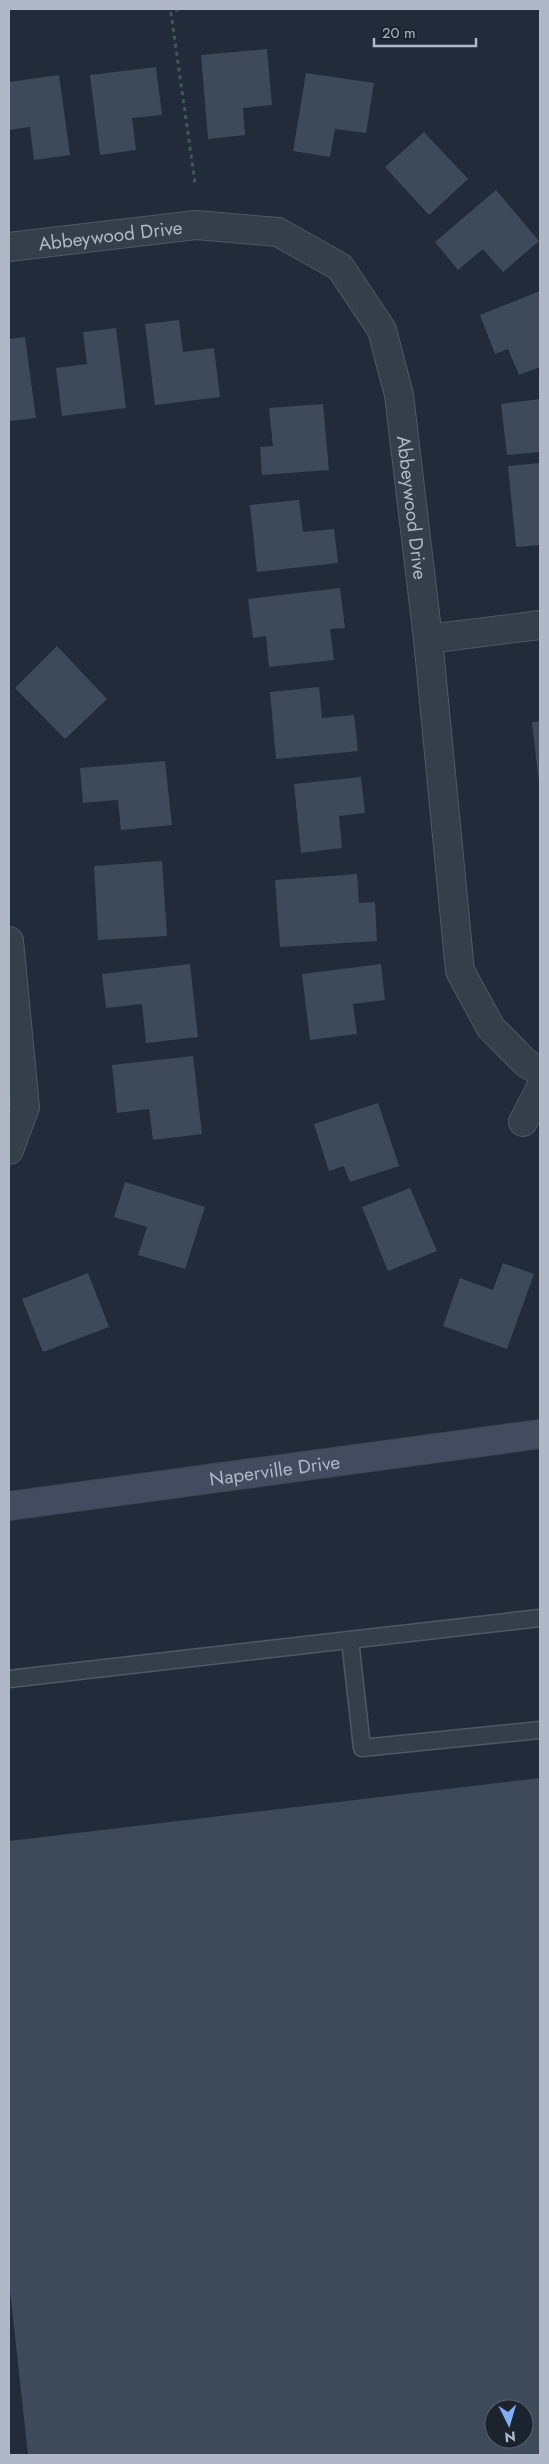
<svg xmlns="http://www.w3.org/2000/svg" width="549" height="2464" font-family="Jost,sans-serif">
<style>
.building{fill:#3e495a;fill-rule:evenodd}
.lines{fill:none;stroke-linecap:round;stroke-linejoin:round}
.lane-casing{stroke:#505865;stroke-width:19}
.street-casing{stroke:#505865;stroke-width:30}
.secondary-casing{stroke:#3f4754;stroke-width:30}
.path{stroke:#415559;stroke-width:3;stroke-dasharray:4 4;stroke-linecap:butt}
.lane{stroke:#353e4b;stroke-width:16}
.street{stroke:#353e4b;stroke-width:28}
.secondary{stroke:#434c5e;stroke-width:28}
.labels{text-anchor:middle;stroke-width:4;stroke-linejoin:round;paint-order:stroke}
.street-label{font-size:19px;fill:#b0b8c7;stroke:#1b232f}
</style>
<rect width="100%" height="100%" fill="#222b3a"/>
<g class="building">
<path d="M267,49l5,56 -29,3 2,27 -37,4 -7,-84z"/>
<path d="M156,67l6,48 -30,3 4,32 -36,5 -10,-80z"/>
<path d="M306,73l68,10 -8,50 -31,-4 -5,28 -37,-6z"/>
<path d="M59,75l11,80 -36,5 -4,-33 -21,3v-48z"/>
<path d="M424,132l44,47 -39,36 -44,-48z"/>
<path d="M496,190l43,51 -36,31 -20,-23 -25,21 -23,-28z"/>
<path d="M540,291v76l-21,8 -11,-26 -13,5 -15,-39z"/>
<path d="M179,320l4,32 31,-4 6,49 -65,8 -10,-81z"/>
<path d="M116,328l10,80 -64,8 -6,-48 31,-4 -4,-32z"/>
<path d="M25,337l11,81 -27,3v-82z"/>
<path d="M540,399v53l-33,3 -6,-51z"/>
<path d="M323,404l6,66 -67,5 -2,-28 13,-1 -4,-38z"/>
<path d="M540,463v82l-24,2 -8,-81z"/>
<path d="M299,500l4,32 31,-3 4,34 -81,9 -7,-67z"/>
<path d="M340,588l5,40 -15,1 4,31 -65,7 -3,-31 -13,2 -5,-39z"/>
<path d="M57,646l50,53 -42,40 -50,-51z"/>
<path d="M319,687l3,31 32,-3 4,36 -82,8 -6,-67z"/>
<path d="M540,721v62h-1l-7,-61z"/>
<path d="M165,761l7,64 -51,5 -3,-30 -35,3 -3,-35z"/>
<path d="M361,777l4,36 -26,3 3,32 -41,5 -7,-69z"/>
<path d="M162,861l5,75 -69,4 -4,-74z"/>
<path d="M357,874l2,29 16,-1 2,39 -97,6 -5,-67z"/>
<path d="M190,964l8,73 -52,6 -4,-39 -36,4 -4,-34z"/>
<path d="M381,964l4,36 -32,4 4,30 -47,6 -8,-66z"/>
<path d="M193,1056l9,78 -49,6 -4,-31 -32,4 -5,-48z"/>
<path d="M378,1103l21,63 -49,16 -6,-16 -15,5 -15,-47z"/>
<path d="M125,1182l80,25 -20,62 -47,-14 9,-28 -33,-10z"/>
<path d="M410,1188l27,63 -49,20 -26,-64z"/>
<path d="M503,1263l31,11 -27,75 -64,-23 17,-48 33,12z"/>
<path d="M88,1273l21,54 -66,25 -21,-53z"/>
<path d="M540,1778v677h-512l-19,-174v-440zM494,2409h30v30h-30z"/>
</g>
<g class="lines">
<defs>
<g id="lane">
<path d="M350,1640l12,108 178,-18"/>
<path d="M9,1679l531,-61"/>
</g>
<g id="street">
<path id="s1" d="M9,247l187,-22 82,7 62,35 42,63 17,65 29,244 32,332 31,57 35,35 14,8"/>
<path d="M428,639l112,-14"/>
<path d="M9,941l16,166 -16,43"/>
<path d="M523,1122l17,-33"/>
</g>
<g id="secondary">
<path id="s2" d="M9,1506l531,-72"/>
</g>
</defs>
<use href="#lane" class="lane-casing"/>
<use href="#street" class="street-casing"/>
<use href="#secondary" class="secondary-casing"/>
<path class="path" d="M179,9l-8,4 24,170"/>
<use href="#lane" class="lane"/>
<use href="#street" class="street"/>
<use href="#secondary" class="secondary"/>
</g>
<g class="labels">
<g class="street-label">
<text dy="7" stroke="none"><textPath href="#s1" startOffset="102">Abbeywood Drive</textPath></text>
<text dy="7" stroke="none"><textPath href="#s1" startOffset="598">Abbeywood Drive</textPath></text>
<text dy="7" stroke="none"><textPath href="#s2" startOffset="268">Naperville Drive</textPath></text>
</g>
</g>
<rect width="549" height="2464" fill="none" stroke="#b0b8c7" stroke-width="20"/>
<g transform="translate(509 2424) rotate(175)"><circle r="24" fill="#1b232f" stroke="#575f6c"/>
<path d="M0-4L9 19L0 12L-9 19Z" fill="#84adf8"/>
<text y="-8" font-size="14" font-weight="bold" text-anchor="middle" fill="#b0b8c7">N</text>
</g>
<path d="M374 38v8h102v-8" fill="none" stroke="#b0b8c7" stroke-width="2.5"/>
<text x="382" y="38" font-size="15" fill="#b0b8c7" stroke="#1b232f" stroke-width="4" paint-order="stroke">20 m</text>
</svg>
